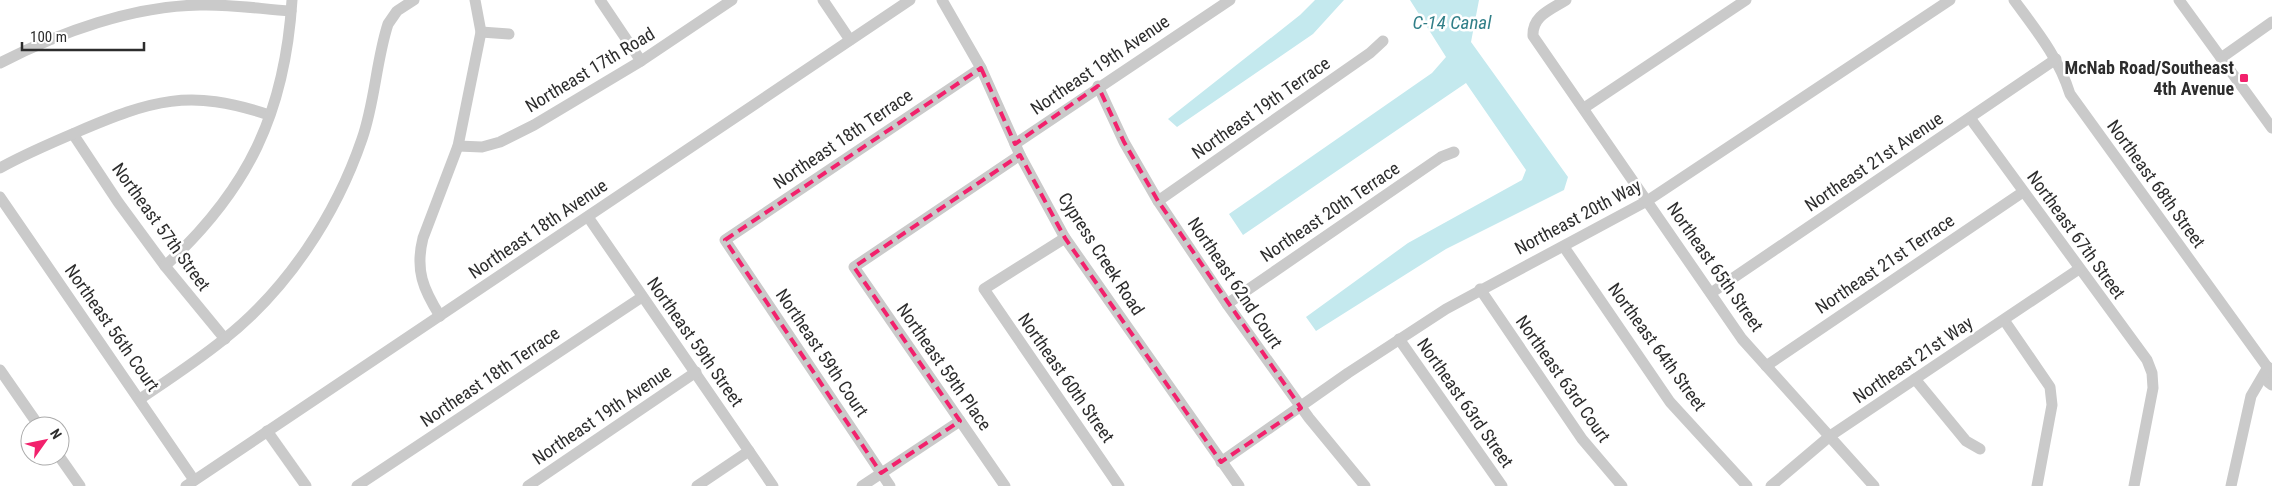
<svg xmlns="http://www.w3.org/2000/svg" width="2272" height="486" font-family="'Roboto Condensed',sans-serif">
<style>
.water{fill:#c4e9ee}
.lines{fill:none;stroke-linecap:round;stroke-linejoin:round}
.minor{stroke:#cacaca;stroke-width:11}
.marked{fill:none;stroke:#f2216c;stroke-width:4;stroke-dasharray:10 6;stroke-linejoin:round}
.poi-dot{fill:#f2216c;stroke:#fff;stroke-width:2}
.labels{text-anchor:middle;stroke-width:5;stroke-linejoin:round;paint-order:stroke}
.street-label{font-size:18px;fill:#2d2d2d;stroke:#fff}
.poi-label{font-size:18px;font-weight:bold;fill:#2d2d2d;stroke:#fff;text-anchor:end}
.water-label{font-size:19px;font-style:italic;fill:#317f88;stroke:#fff}
</style>
<rect width="100%" height="100%" fill="#fff"/>
<g class="water">
<path d="M1315,0h29l-31,34 -136,93 -9,-8 132,-104z"/>
<path d="M1410,0h69l-8,42 97,135 -4,13 -118,59 -130,82 -10,-14 102,-74 114,-63 4,-10 -60,-87 -223,152 -14,-21 203,-141 14,-16z"/>
</g>
<g class="lines">
<g class="minor">
<path d="M600,0l41,61"/>
<path d="M823,0l27,40"/>
<path d="M942,0l39,68 39,87 45,83 174,248"/>
<path d="M1566,0c-16,10 -34,16 -33,36l209,303 132,147"/>
<path d="M2014,0c22,30 45,58 56,94l198,274v14l4,3"/>
<path d="M2179,0l93,128"/>
<path d="M481,32l28,2"/>
<path d="M2221,58l51,-36"/>
<path d="M0,63c60,-31 133,-57 200,-58 30,-1 61,4 91,6"/>
<path d="M1098,86l26,56 34,59 69,103 82,114 56,68"/>
<path d="M1584,108l162,-108"/>
<path d="M1970,118l177,242 5,13 1,15 -19,98"/>
<path d="M73,134l45,68 47,64 60,73"/>
<path d="M1015,144l215,-144"/>
<path d="M458,146l24,1 18,-5 34,-17 107,-64 91,-61"/>
<path d="M0,168c25,-14 51,-25 77,-36 75,-32 112,-44 192,-17"/>
<path d="M0,197l194,283"/>
<path d="M1158,201l212,-148 13,-12"/>
<path d="M588,217l185,269"/>
<path d="M1065,238l-81,51 135,197"/>
<path d="M1564,247l106,155 77,84"/>
<path d="M165,266c83,-76 120,-153 127,-266"/>
<path d="M1480,289l102,150 40,47"/>
<path d="M1711,293l345,-234"/>
<path d="M1227,304l214,-147 13,-5"/>
<path d="M440,316c-17,-27 -25,-46 -17,-78l35,-92 23,-114 -6,-32"/>
<path d="M2004,320l46,67 2,18 -15,81"/>
<path d="M1399,339l103,147"/>
<path d="M1766,366l257,-174"/>
<path d="M0,370l39,56"/>
<path d="M1915,379l51,62 14,8"/>
<path d="M140,399c28,-19 57,-38 83,-59 64,-50 113,-125 139,-201 13,-37 14,-78 26,-115l9,-13 17,-11"/>
<path d="M267,431l39,55"/>
<path d="M59,456l21,30"/>
<path d="M1221,462l127,-89 98,-64 201,-108 303,-201"/>
<path d="M186,486l724,-486"/>
<path d="M357,486l285,-189"/>
<path d="M528,486l168,-114"/>
<path d="M697,486l52,-35"/>
<path d="M862,486l98,-65"/>
<path d="M890,486l-165,-246 256,-172"/>
<path d="M1005,486l-151,-219 166,-112"/>
<path d="M1771,486l59,-50 249,-167"/>
<path d="M2231,486l20,-90 17,-29"/>
</g>
</g>
<path class="marked" d="M981,68l34,76 83,-58 26,56 34,59 143,207 -80,54 -156,-224 -45,-83 -166,112 106,154 -79,52 -156,-233z"/>
<rect class="poi-dot" x="2239" y="73" width="10" height="10" rx="2.5"/>
<g class="labels">
<g class="street-label">
<text transform="translate(1100 65) rotate(-34)" y="6">Northeast 19th Avenue</text>
<text transform="translate(590 70) rotate(-31)" y="6">Northeast 17th Road</text>
<text transform="translate(1261 108) rotate(-35)" y="6">Northeast 19th Terrace</text>
<text transform="translate(843 139) rotate(-34)" y="6">Northeast 18th Terrace</text>
<text transform="translate(1874 162) rotate(-34)" y="6">Northeast 21st Avenue</text>
<text transform="translate(2156 184) rotate(54)" y="6">Northeast 68th Street</text>
<text transform="translate(1330 212) rotate(-34)" y="6">Northeast 20th Terrace</text>
<text transform="translate(1578 217) rotate(-28)" y="6">Northeast 20th Way</text>
<text transform="translate(161 227) rotate(54)" y="6">Northeast 57th Street</text>
<text transform="translate(538 229) rotate(-34)" y="6">Northeast 18th Avenue</text>
<text transform="translate(2076 235) rotate(54)" y="6">Northeast 67th Street</text>
<text transform="translate(1101 254) rotate(57)" y="6">Cypress Creek Road</text>
<text transform="translate(1885 264) rotate(-34)" y="6">Northeast 21st Terrace</text>
<text transform="translate(1715 267) rotate(55)" y="6">Northeast 65th Street</text>
<text transform="translate(1235 283) rotate(56)" y="6">Northeast 62nd Court</text>
<text transform="translate(112 328) rotate(55)" y="6">Northeast 56th Court</text>
<text transform="translate(695 342) rotate(55)" y="6">Northeast 59th Street</text>
<text transform="translate(1657 347) rotate(54)" y="6">Northeast 64th Street</text>
<text transform="translate(822 353) rotate(56)" y="6">Northeast 59th Court</text>
<text transform="translate(1913 360) rotate(-34)" y="6">Northeast 21st Way</text>
<text transform="translate(944 367) rotate(55)" y="6">Northeast 59th Place</text>
<text transform="translate(490 377) rotate(-34)" y="6">Northeast 18th Terrace</text>
<text transform="translate(1066 378) rotate(55)" y="6">Northeast 60th Street</text>
<text transform="translate(1563 379) rotate(55)" y="6">Northeast 63rd Court</text>
<text transform="translate(1465 403) rotate(55)" y="6">Northeast 63rd Street</text>
<text transform="translate(602 415) rotate(-34)" y="6">Northeast 19th Avenue</text>
</g>
<g class="poi-label">
<text x="2234" y="74">McNab Road/Southeast<tspan x="2234" dy="21">4th Avenue</tspan></text>
</g>
<g class="water-label">
<text x="1452" y="29">C-14 Canal</text>
</g>
</g>
<g transform="translate(45 441) rotate(57)"><circle r="24" fill="#ffffff" stroke="#ababab"/>
<path d="M0-4L9 19L0 12L-9 19Z" fill="#f2216c"/>
<text y="-8" font-size="14" font-weight="bold" text-anchor="middle" fill="#2d2d2d">N</text>
</g>
<path d="M22 42v8h122v-8" fill="none" stroke="#2d2d2d" stroke-width="2.5"/>
<text x="30" y="42" font-size="15" fill="#2d2d2d" stroke="#ffffff" stroke-width="4" paint-order="stroke">100 m</text>
</svg>
